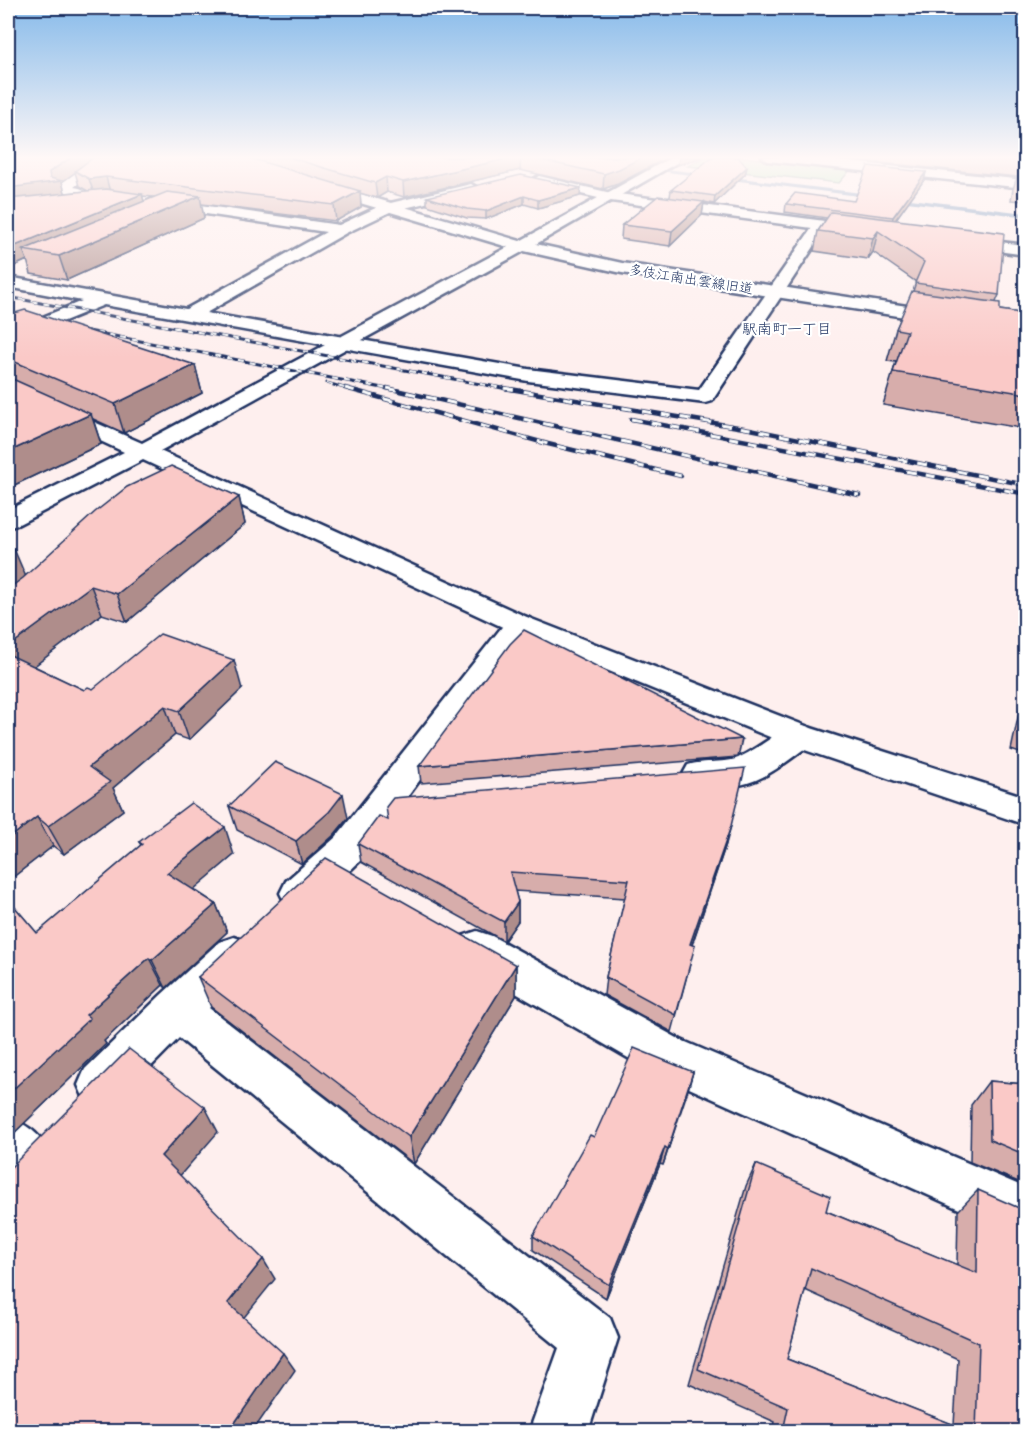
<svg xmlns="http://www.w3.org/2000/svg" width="1033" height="1439" font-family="'Playpen Sans','Klee One',sans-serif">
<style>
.green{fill:#a2e4ad;stroke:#5e8a86;stroke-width:1.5}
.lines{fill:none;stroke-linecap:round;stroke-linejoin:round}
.stream{fill:#6388b4;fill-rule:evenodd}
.street-casing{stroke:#1b2f5e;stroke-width:5}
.secondary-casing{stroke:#1b2f5e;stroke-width:5}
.street{fill:#fff;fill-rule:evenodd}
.secondary{fill:#fff;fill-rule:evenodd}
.rail-far1-casing{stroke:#1b2f5e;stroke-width:3}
.rail-casing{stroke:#1b2f5e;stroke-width:4.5}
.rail-far1{stroke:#fff;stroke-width:2;stroke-dasharray:6;stroke-linecap:butt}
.rail{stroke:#fff;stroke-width:3;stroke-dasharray:10;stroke-linecap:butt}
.wall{fill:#d7adab;stroke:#1b2f5e;stroke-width:1.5;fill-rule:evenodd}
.shaded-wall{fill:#af8d8b;stroke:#1b2f5e;stroke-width:1.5}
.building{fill:#fac9c7;stroke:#1b2f5e;stroke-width:1.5}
.labels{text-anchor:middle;stroke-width:4.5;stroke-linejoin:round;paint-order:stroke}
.far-street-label{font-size:14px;fill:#1b2f5e;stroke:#fff}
.far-neighbourhood-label{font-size:15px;fill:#1b2f5e;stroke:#fff}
</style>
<rect width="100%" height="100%" fill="#feefee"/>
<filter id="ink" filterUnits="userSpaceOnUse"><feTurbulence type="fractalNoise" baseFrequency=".0167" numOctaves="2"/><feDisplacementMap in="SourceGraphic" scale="12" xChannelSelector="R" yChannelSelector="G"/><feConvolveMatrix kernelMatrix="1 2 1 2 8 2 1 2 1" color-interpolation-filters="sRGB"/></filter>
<g filter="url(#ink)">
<path class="green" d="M704,157h38l110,11 -13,15 -151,-17z"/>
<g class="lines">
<path class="stream" d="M625,164l401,49v4l-399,-50z"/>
<defs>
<g id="street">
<path d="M99,157h14l-39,30c8,1 17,5 23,12l-2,3h-10l-10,-7 -18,-3 -2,-3 2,-3z"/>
<path d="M762,157h40l224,23v8l-258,-27z"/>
<path d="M539,176l72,17 229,30 7,4 -7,4 -15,-1 -113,171 -7,2 -177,-22 -424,-76 -96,39v-13l74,-30 -74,-14v-10l178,32 140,-77 -167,-25 -7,-4 2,-3 5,-1 180,26 43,-20 89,-21 7,4 -2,3 -84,20 -46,22 -140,80 322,56 171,21 113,-162 -201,-27 -77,-18 -2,-3z"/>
<path d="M957,237l69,8v10l-74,-10 -3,-3 3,-3z"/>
<path d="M519,615l10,3 5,6 -172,235 -48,46 -14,4 -14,-4 -6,-12 6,-12 50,-44 173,-219z"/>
<path d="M799,724l12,4 5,8 -5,8c-17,12 -36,28 -55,36 -18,8 -49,9 -68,3l-5,-9 5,-9c15,-5 39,-1 52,-8 21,-10 37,-26 59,-33z"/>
<path d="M477,931l15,5 189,104 345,148v51l-377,-169 -187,-108 -6,-13 6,-13z"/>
<path d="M234,937l15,5 6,13 -6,13 -40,40 401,310 8,20 -30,94h-59l30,-84 -380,-310 -62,63 -16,7 -16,-7 -7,-16 7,-16 76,-74 58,-53z"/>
<path d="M8,1117c22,9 35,19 44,41l-8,17 -17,8 -19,-10z"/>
</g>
<path id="secondary" d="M672,157h15l-151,87 86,19 404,61v12l-404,-63 -98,-22 -364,200 369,167 282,110 215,69v28l-239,-81 -278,-114 -366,-170 -126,65 -9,3v-18l116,-58 -116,-54v-14l134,59 366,-196 -195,-58 -2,-3 2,-3h10l197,58z"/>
</defs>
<use href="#street" class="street-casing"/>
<use href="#secondary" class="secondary-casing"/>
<use href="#street" class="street"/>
<use href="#secondary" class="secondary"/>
<defs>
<g id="rail-far1">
<path d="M8,297l505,93"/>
<path d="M73,328l320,62"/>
<path d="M327,383l24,7"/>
</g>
<g id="rail">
<path d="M345,388l203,56 133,32"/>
<path d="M387,388l472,107"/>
<path d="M504,388l246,41 276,56"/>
<path d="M631,419l395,75"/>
</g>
</defs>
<use href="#rail-far1" class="rail-far1-casing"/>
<use href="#rail" class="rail-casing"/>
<use href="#rail-far1" class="rail-far1"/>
<use href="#rail" class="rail"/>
</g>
<g class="wall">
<path d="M8,157h660l-50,27 -15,5 -83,-19 -116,27 -17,-5 -10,6 -17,-5 1,14 -25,14 -135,-17 3,14 -137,62 -36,-6 -4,-14 -19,9zM75,172l4,14 9,5 -23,2 -3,-11zM142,196l11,1 -9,4z"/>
<path d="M873,157h153v44l-15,-1 2,-11 4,-12 -146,-15z"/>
<path d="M747,167l-2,7 -31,30 -10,-2 -2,13 -32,31 -49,-7 1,-14 48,-28 1,-7z"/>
<path d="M926,172l-2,8 -29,40 104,75 -3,7 4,8 26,4v115l-143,-24 13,-43 -9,-1 9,-32 17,-38 3,-9 -43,-30 -5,7 -54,-8 4,-20 9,-13 -42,-6 1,-8 68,-3z"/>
<path d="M580,196l-42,12 -14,-4 -38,15 -19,-1 -40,-13v-8z"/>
<path d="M8,315l187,50 7,28 -78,40 -31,-14 8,25 -93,44z"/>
<path d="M239,497l6,27 -118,98 -25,-8 -68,52 50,24 9,-1h149l-53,51 -14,-5 -62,53 10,22 -59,44 -11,-8 -45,35 18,-306z"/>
<path d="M1026,680v75l-15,-5z"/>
<path d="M742,739l-4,18 -317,26 -2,-17z"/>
<path d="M229,806l119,12 -14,17 -32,29 -65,-34z"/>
<path d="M388,820l338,24 -34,101 -2,19 -18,68 -68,-37 2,-18 19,-79 -110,-7 3,11v19l-14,20 -143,-79 -3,-18z"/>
<path d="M139,842l95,13 -41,34 23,15 11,28 -61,56 -3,-3 -59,56 2,3 -98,95v-240l29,34 104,-88z"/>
<path d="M516,965v31l-102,168 -203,-157 -13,-30z"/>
<path d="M693,1072l-30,93 -3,-1 -54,134 -73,-48v-14l61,-99z"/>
<path d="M989,1081l37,3v101l-56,-23 1,-57z"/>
<path d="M756,1164l70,47 131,54 1,-54 20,-21 48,241h-253l2,-9 -86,-38 57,-198zM805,1290l153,69 -4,66 -167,-66z"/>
</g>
<g class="shaded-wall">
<path d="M72,157h24l-34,25 4,14 -58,10v-18l41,-16z"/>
<path d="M515,157h6l-1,13 -116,27 -1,-15z"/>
<path d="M643,157h25l-50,27 -15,5 1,-15z"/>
<path d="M679,157h24l-25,8z"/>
<path d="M747,167l-2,7 -31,30 1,-8z"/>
<path d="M926,172l-2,8 -33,46 2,-9z"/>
<path d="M106,177l4,15 -16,2 -5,-15z"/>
<path d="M386,177l1,15 -10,6 -2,-15z"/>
<path d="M581,188l-1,8 -42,12v-8z"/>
<path d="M360,191l1,16 -25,14 -2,-16z"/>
<path d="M142,194l4,15 -123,41 4,10 -19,9v-20z"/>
<path d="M200,196l4,22 -137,62 -8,-24z"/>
<path d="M524,196v8l-38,15v-8z"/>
<path d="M704,202l-2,13 -32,31 2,-15z"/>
<path d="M878,231l-5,21 -5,7 5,-21z"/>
<path d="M195,365l7,28 -78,40 -9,-29z"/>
<path d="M91,414l10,30 -93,44v-36z"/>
<path d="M239,497l6,27 -118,98 -10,-28z"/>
<path d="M14,549l12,28 -18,18v-40z"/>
<path d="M91,586l11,28 -86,66 -8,-17v-16z"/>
<path d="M234,660l8,29 -53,51 -10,-29z"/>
<path d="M165,706l10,29 -62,53 10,22 -59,44 -16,-28 41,-59z"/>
<path d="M343,794l5,24 -14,17 -32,29 -6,-23z"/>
<path d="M37,817l16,29 -45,35v-42z"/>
<path d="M731,826l-5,18 -40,118 4,-18z"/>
<path d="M225,827l9,28 -54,46 -13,-28z"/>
<path d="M518,902v19l-14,20v-19z"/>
<path d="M216,904l11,28 -61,56 -14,-28z"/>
<path d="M149,958l14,27 -59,56 2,3 -98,95v-45l78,-79z"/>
<path d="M516,965v31l-102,168 -5,-27z"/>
<path d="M693,1072l-5,18 -25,75 5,-16z"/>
<path d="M205,1107l13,25 -41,47 -16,-23z"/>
<path d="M665,1147l-5,17 -54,134 3,-13z"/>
<path d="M263,1259l12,20 -34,42 -13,-18z"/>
<path d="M283,1353l12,17 -42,61h-11l-8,-7z"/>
</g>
<g class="building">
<path d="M8,157h64l-23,15 1,6 12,3 -54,7z"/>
<path d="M94,157h152l114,34 -26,14 -228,-28 -17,2 -14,-8z"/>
<path d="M288,157h227l-112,25 -17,-5 -11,6z"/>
<path d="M527,157h116l-24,12 -15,5z"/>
<path d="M712,157h26l9,10 -32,29 -44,-6z"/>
<path d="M1021,165h5v11l-7,-1z"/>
<path d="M868,166l58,6 -33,45 -107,-13 9,-11 59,8z"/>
<path d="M521,175l60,13 -43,12 -14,-4 -38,15 -19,-2 -40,-12z"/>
<path d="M106,189l36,5 -134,55v-50z"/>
<path d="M167,192l33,4 -141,60 -36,-6z"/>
<path d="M658,196l46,6 -32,29 -50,-6z"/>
<path d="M831,212l173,21 -5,62 -84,-12 9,-21 -46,-31 -5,7 -55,-7z"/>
<path d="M912,291l88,12v7l26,4v80l-133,-22 14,-41 -11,-2z"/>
<path d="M25,310l170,55 -80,39 -107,-45v-44z"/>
<path d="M8,377l83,37 -83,38z"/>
<path d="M171,466l68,31 -122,97 -26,-8 -83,61v-58l15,-11 72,-66 32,-25z"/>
<path d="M8,545l6,4 -6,6z"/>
<path d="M524,630l218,109 -323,27 91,-122z"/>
<path d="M160,634l74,26 -55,51 -14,-5 -76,61 21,15 -62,44 -11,-9 -29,22v-185l76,36 4,-3 5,2z"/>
<path d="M275,762l68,32 -14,18 -33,29 -67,-35z"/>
<path d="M745,768l-14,58 -41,118 5,2 -19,69 -70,-38 23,-97 -119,-8 8,30 -14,20 -146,-78 21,-28 9,4 -2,-13 7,-9z"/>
<path d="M191,803l34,24 -58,46 49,31 -64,56 -3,-2 -63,57 4,3 -82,76v-195l29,34 105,-89 -3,-2z"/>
<path d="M326,858l190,107 -107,172 -211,-160z"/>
<path d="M634,1048l59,24 -25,77 -3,-2 -56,138 -76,-49 57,-101 4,2z"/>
<path d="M129,1049l76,58 -44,49 102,103 -35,44 55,50 -49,71 8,7h-234v-261z"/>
<path d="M989,1081l37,3v71l-36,-15z"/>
<path d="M756,1164l74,32 -4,15 151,62 1,-83 48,21v220h-5l-8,-5v5h-37l3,-88 -168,-75 -24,91 183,72h-187l5,-23 -90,-39z"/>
</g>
</g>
<linearGradient id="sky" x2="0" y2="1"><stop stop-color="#86baea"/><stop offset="0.44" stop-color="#fff8f7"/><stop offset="1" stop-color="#fff8f7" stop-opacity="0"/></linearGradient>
<rect width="1033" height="358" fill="url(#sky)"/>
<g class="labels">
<g class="far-street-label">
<text transform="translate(691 279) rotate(9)" y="5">多伎江南出雲線旧道</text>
</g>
<g class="far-neighbourhood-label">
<text x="787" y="334">駅南町一丁目</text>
</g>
</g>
<rect width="1033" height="1439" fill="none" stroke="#fff" stroke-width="30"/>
<rect x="15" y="15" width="1003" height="1409" fill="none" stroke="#1b2f5e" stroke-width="2" filter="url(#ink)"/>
</svg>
